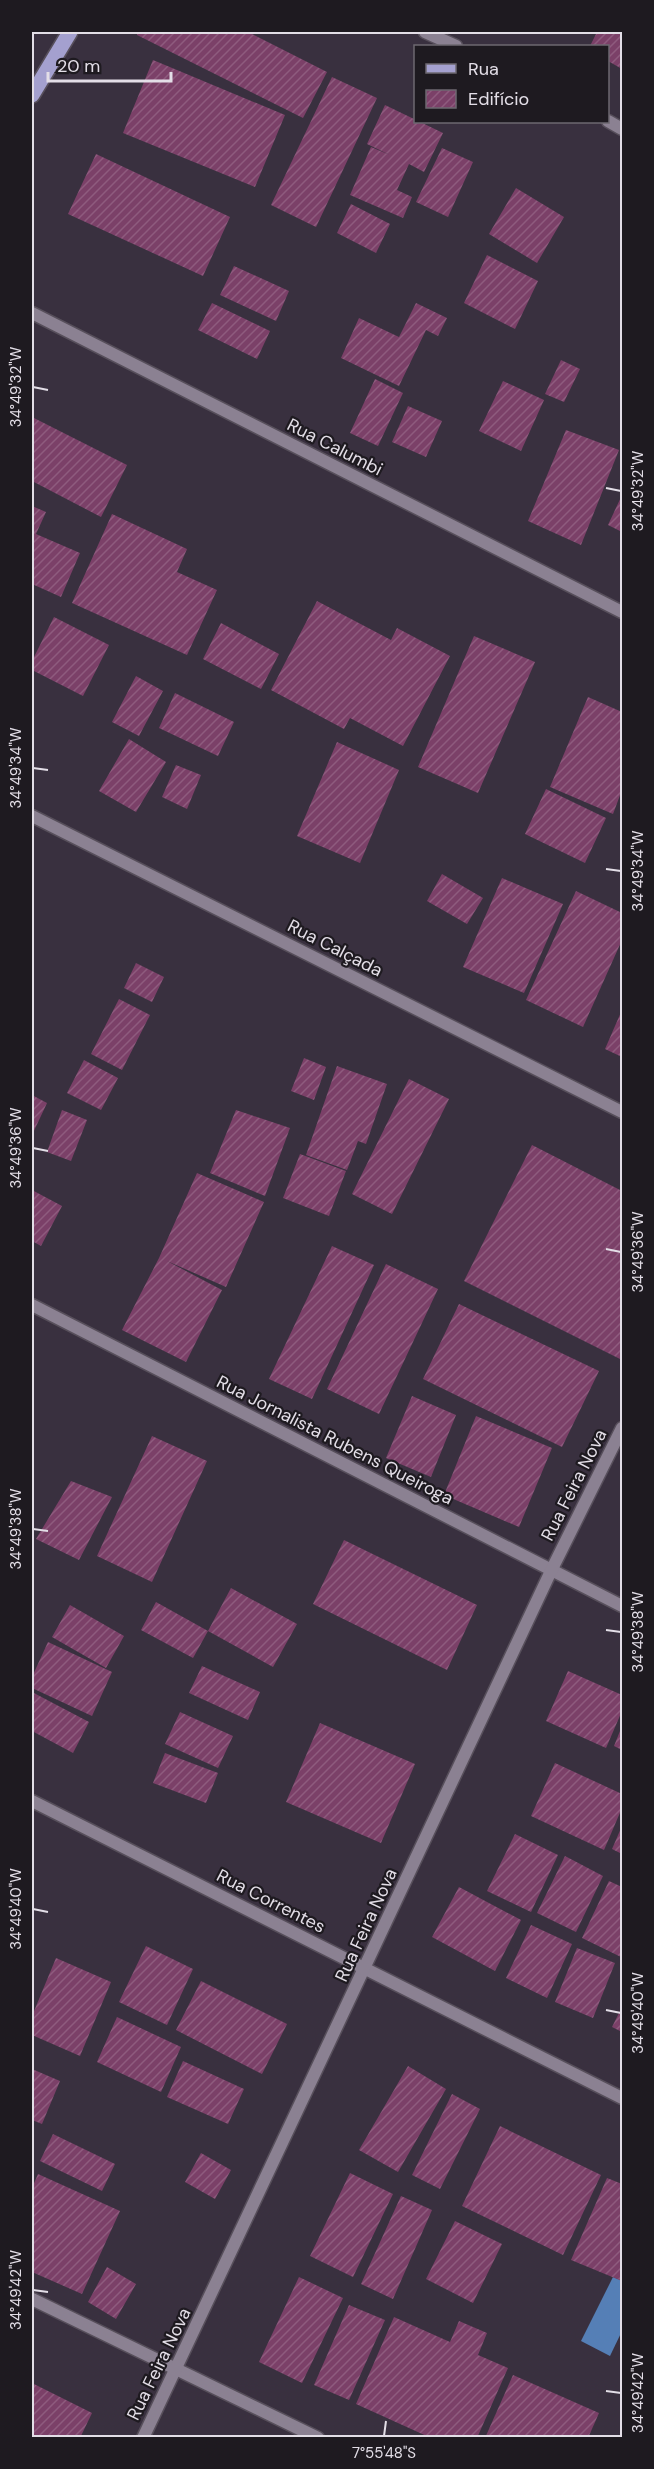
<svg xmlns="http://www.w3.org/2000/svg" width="654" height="2469" font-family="'DM Sans',sans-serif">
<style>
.water{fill:#557fb6}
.building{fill:url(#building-hatch)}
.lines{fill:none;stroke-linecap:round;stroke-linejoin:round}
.street-casing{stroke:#574f5b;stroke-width:15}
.primary-casing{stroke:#574f5b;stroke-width:18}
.street{stroke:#8b8192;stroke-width:12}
.primary{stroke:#a4a0cf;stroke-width:15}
.ticks{fill:none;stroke:#e3dee7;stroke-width:2}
.labels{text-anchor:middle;stroke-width:4.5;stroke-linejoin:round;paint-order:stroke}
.street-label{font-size:18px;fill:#e3dee7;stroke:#1e1a20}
.neatline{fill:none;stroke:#e3dee7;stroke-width:2}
.ticks-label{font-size:15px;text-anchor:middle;fill:#e3dee7}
</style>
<defs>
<pattern id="building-hatch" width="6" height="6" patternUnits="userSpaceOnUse" patternTransform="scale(1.5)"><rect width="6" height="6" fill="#7b4068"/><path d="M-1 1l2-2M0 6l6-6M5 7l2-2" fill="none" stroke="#8e5b7e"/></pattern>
</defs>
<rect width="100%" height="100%" fill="#39303f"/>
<path class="water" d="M613,2277l9,4v50l-12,25 -29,-15z"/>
<g class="building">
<path d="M138,32h110l79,40 -24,46 -166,-83z"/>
<path d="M597,32h25v37l-14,-8v-15h-18z"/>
<path d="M153,60l132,55 -30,72 -132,-54z"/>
<path d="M332,77l45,21 -61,129 -45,-22z"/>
<path d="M385,105l58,28 -19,39 -15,-8 -12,26 15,7 -9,21 -53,-23 21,-48 19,8 -23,-11z"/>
<path d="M442,148l31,14 -25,55 -32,-15z"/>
<path d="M96,154l134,63 -27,59 -135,-62z"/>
<path d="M516,188l48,29 -27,46 -48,-29z"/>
<path d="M351,204l39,20 -14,29 -39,-20z"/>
<path d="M487,255l51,26 -23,48 -51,-26z"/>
<path d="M234,266l55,25 -13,30 -56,-26z"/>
<path d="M212,303l58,28 -13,28 -59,-29z"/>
<path d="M416,303l31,15 -9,18 -12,-6 -27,56 -58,-28 18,-40 40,19z"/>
<path d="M561,360l19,9 -16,33 -19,-8z"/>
<path d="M375,379l28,14 -25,53 -28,-13z"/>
<path d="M503,381l41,19 -23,51 -42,-20z"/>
<path d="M408,406l34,15 -16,36 -34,-15z"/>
<path d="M32,417l95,48 -26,52 -69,-36z"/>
<path d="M566,430l53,20 -38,95 -53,-24z"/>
<path d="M622,495v37l-14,-7z"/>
<path d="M32,506l14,6 -10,22 44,19 -19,44 -29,-13z"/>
<path d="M112,514l75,35 -10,23 40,18 -30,65 -115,-52z"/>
<path d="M317,601l74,39 6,-12 53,28 -47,90 -53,-28 -6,11 -73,-39z"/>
<path d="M54,617l55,28 -26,51 -51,-26v-9z"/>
<path d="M221,623l58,31 -18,35 -58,-30z"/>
<path d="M474,636l61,26 -57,131 -60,-26z"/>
<path d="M136,676l27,15 -24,45 -27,-14z"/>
<path d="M175,693l59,29 -16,34 -59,-28z"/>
<path d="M588,697l34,15v78l-9,24 -63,-27z"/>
<path d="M129,739l37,23 -30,50 -37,-21z"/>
<path d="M337,742l62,28 -39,93 -63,-27z"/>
<path d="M176,765l25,10 -14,34 -25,-12z"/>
<path d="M546,789l60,29 -21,45 -60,-29z"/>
<path d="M442,874l41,24 -16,26 -40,-23z"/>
<path d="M502,878l61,26 -39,89 -61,-26z"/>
<path d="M576,891l46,22v27l-39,87 -57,-27z"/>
<path d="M136,963l28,14 -12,25 -28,-14z"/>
<path d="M119,999l31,16 -28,55 -31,-16z"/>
<path d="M622,1010v47l-17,-8z"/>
<path d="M304,1058l22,9 -12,33 -23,-9z"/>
<path d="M84,1060l34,18 -17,32 -34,-17z"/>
<path d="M337,1066l50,18 -21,60 -8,-3 -11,29 -41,-15z"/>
<path d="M409,1079l40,20 -57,115 -40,-20z"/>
<path d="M32,1095l15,8 -15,32z"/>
<path d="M62,1110l25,10 -16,41 -24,-9z"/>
<path d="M236,1110l54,18 -25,68 -55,-23z"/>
<path d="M532,1145l90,46v169l-158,-79z"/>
<path d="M300,1154l46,17 -17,45 -46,-18z"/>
<path d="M197,1173l67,29 -38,85 -59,-26 55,29 -36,72 -64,-32 37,-72z"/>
<path d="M32,1190l30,16 -21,40 -9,-5z"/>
<path d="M332,1246l42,19 -62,134 -43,-20z"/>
<path d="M386,1264l52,25 -59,125 -52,-25z"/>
<path d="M459,1304l140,67 -37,76 -139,-68z"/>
<path d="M412,1396l44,19 -25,62 -45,-19z"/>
<path d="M476,1416l76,32 -33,79 -75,-32z"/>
<path d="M152,1436l55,25 -55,121 -55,-26z"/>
<path d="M71,1481l41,16 -33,63 -43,-21z"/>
<path d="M344,1540l133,65 -30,65 -134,-66z"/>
<path d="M231,1588l66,36 -24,43 -65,-36z"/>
<path d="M156,1602l52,29 -15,27 -52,-28z"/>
<path d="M70,1605l54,31 -18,32 -54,-31z"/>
<path d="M48,1642l64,30 -20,44 -60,-28v-11z"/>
<path d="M202,1666l58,26 -12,28 -59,-27z"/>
<path d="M568,1671l54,24v16l-16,37 -60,-27z"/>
<path d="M32,1692l57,30 -16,31 -41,-22z"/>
<path d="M180,1712l53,24 -15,32 -53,-24z"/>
<path d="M320,1723l95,41 -34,79 -95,-41z"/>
<path d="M622,1726v24l-8,-4z"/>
<path d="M165,1753l53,20 -12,30 -53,-20z"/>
<path d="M555,1763l67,31v14l-18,42 -73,-34z"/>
<path d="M622,1826v28l-10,-5z"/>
<path d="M515,1834l43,21 -27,57 -44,-21z"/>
<path d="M565,1856l38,20 -27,56 -39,-19z"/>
<path d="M609,1881l13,6v66l-1,4 -39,-19z"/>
<path d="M459,1887l62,33 -26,51 -63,-34z"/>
<path d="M531,1925l41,19 -25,54 -41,-20z"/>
<path d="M146,1946l47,23 -26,56 -48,-23z"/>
<path d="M577,1948l38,15 -22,55 -38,-16z"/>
<path d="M56,1958l55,24 -31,74 -48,-21v-19z"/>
<path d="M201,1981l86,43 -25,50 -86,-44z"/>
<path d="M622,2007v25l-10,-5z"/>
<path d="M117,2017l64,30 -20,45 -64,-30z"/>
<path d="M183,2061l61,28 -16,35 -61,-27z"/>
<path d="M408,2066l38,23 -48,83 -39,-22z"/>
<path d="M32,2069l28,12 -18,43 -10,-4z"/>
<path d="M452,2094l28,15 -40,80 -28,-14z"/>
<path d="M500,2126l101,49 -38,80 -101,-49z"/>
<path d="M53,2134l62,30 -13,27 -62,-30z"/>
<path d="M201,2153l30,17 -16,29 -30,-17z"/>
<path d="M350,2173l43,21 -40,83 -43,-21z"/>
<path d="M38,2174l82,37 -38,83 -50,-22v-84z"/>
<path d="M607,2178l15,6v97l-51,-21z"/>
<path d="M401,2196l31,14 -39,89 -32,-15z"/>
<path d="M455,2221l47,23 -29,59 -47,-24z"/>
<path d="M107,2267l29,17 -20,35 -28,-17z"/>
<path d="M299,2277l44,21 -41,85 -43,-21z"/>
<path d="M349,2305l36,15 -36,80 -35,-15z"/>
<path d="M394,2317l56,25 9,-21 28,12 -9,22 30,13 -31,70h-46l-75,-34z"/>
<path d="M513,2375l86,38 -11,25h-103z"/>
<path d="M32,2383l60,30 -12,25h-48z"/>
</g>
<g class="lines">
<defs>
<g id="street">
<path d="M425,32l31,14"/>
<path d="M608,121l14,8"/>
<path d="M32,313l590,299"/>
<path d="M32,816l590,296"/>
<path d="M32,1305l590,301"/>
<path d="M32,1801l590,297"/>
<path d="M32,2299l286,139"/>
<path d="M143,2438l408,-867 71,-143"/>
</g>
<path id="primary" d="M32,95l38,-63"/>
</defs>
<use href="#street" class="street-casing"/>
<use href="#primary" class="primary-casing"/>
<use href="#street" class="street"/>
<use href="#primary" class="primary"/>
</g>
<path class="ticks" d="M33,387l15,3M606,488l15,3M33,768l15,2M606,869l15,2M33,1148l15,3M606,1249l15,3M33,1529l15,2M606,1630l15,2M33,1909l15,3M606,2010l15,3M33,2290l15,2M606,2391l15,2M384,2436l2,-15"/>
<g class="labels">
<g class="street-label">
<text transform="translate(335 447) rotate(27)" y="6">Rua Calumbi</text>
<text transform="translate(335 948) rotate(27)" y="6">Rua Calçada</text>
<text transform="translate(335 1440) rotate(27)" y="6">Rua Jornalista Rubens Queiroga</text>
<text transform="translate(574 1485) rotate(-63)" y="6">Rua Feira Nova</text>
<text transform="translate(271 1901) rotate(27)" y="6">Rua Correntes</text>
<text transform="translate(366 1925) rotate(-65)" y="6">Rua Feira Nova</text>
<text transform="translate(159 2364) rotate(-64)" y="6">Rua Feira Nova</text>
</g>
</g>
<rect width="654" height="2469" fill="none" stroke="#1e1a20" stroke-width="66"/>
<rect x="414" y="45" width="195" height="78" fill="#1e1a20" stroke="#6d6870" stroke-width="1.5"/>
<rect x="426" y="64" width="30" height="9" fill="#a4a0cf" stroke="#6d6870" stroke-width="1.5"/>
<text x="468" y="75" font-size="18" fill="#e3dee7">Rua</text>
<rect x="426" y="90" width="30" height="18" fill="url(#building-hatch)" stroke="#6d6870" stroke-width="1.5"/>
<text x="468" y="105" font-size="18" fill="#e3dee7">Edifício</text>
<path d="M48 72v9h123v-9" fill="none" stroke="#e3dee7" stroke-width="3"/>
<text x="57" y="72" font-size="18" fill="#e3dee7" stroke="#1e1a20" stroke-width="4.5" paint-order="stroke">20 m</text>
<rect x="33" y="33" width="588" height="2403" class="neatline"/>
<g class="ticks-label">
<text transform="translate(16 387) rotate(-90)" y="5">34°49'32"W</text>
<text transform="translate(638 491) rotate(-90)" y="5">34°49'32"W</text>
<text transform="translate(16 768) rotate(-90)" y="5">34°49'34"W</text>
<text transform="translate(638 871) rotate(-90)" y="5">34°49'34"W</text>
<text transform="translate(16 1148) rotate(-90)" y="5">34°49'36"W</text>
<text transform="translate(638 1252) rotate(-90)" y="5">34°49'36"W</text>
<text transform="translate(16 1529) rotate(-90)" y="5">34°49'38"W</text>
<text transform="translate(638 1632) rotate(-90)" y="5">34°49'38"W</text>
<text transform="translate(16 1909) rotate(-90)" y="5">34°49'40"W</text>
<text transform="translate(638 2013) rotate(-90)" y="5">34°49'40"W</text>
<text transform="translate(16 2290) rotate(-90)" y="5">34°49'42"W</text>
<text transform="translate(638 2393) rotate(-90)" y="5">34°49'42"W</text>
<text x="384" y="2458">7°55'48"S</text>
</g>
</svg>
